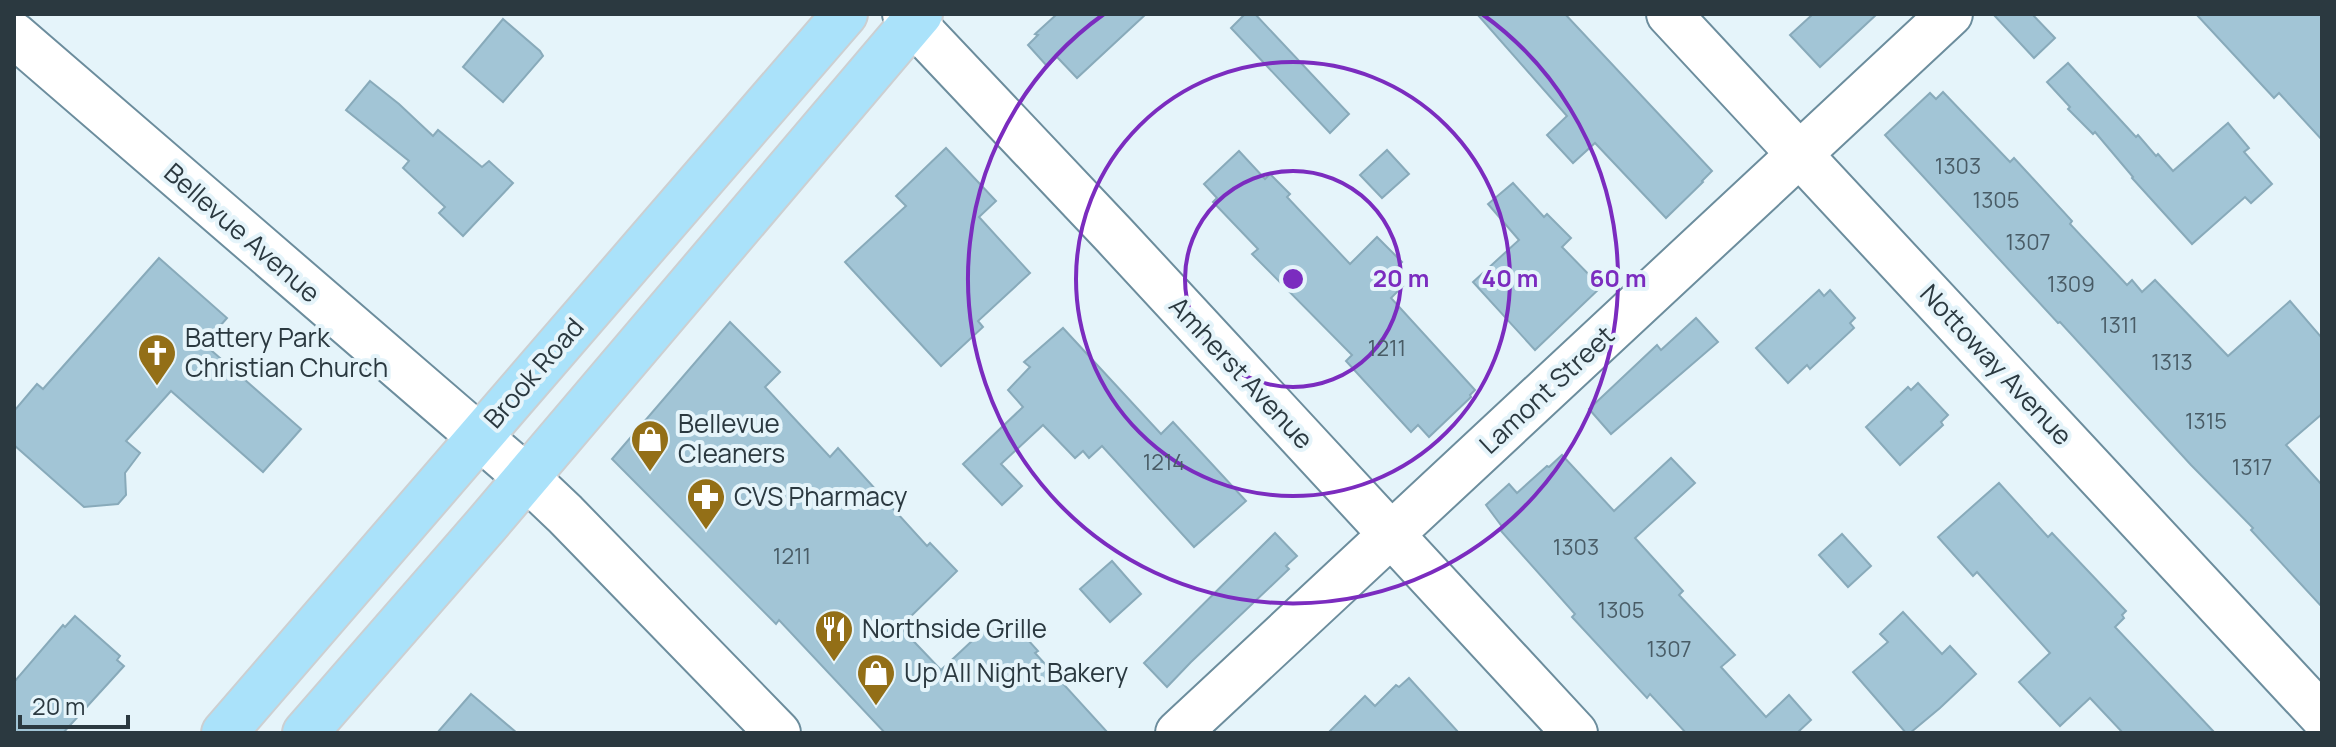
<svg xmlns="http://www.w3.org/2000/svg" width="2336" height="747" font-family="Manrope,sans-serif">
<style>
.building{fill:#a2c5d6;stroke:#88aaba;stroke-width:2}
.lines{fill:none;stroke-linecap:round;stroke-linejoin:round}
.minor-casing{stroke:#6c8d9d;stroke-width:48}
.major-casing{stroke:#cccfd1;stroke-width:48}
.minor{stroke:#fff;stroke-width:44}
.major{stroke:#aae2fa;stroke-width:44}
.ring{fill:none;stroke:#7b2cbf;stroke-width:4}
.labels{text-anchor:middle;stroke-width:8;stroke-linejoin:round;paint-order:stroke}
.number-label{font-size:22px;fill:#495c66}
.street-label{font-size:26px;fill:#2b3940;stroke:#e5f4fa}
.poi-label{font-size:26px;fill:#2b3940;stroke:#e5f4fa;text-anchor:start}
.centre{fill:#7b2cbf;stroke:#e5f4fa;stroke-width:4}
.ring-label{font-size:24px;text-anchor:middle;font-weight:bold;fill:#7b2cbf;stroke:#e5f4fa;stroke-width:8;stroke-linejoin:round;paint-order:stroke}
</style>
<rect width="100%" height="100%" fill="#e5f4fa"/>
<g class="building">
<path d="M1057,14h89l-69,64 -20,-21 -10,9 -19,-21 10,-10 -3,-1z"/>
<path d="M1245,14h10l94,100 -19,19 -99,-105z"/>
<path d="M1477,14h88l147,157 -10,10 1,1 -37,36 -71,-75 -22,20 -26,-28 20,-19z"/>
<path d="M1813,14h64l-57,53 -30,-32z"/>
<path d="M1993,14h39l23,24 -21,20z"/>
<path d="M2196,14h126v126l-43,-47 -5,5z"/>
<path d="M503,19l37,32 3,5 -40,46 -40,-35z"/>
<path d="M2068,63l68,74 2,-2 18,21 2,-2 15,17 55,-48 21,25 -5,4 28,32 -21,19 -6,-6 -53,47 -60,-66 1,-1 -38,-45 -2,2 -25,-25 2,-2 -23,-25z"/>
<path d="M370,81l29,23 34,32 5,-6 44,37 7,-6 24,22 -50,53 -24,-23 6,-6 -42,-39 6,-7 -63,-51z"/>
<path d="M1943,92l67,70 4,-4 58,63 -2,3 57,61 5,-5 10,12 13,-12 73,76 62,-55 32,37v76l-36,31 36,40v122l-71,-77 2,-2 -62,-63 -131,-143 -2,1 -173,-188 45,-42 6,6z"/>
<path d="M946,148l50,53 -17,16 51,56 -52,48 5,6 -42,39 -96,-104 61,-56 -10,-10z"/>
<path d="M1387,150l22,24 -27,24 -22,-23z"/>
<path d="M1239,151l26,28 5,-5 20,20 -3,3 63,67 27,-27 25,25 -11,11 12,13 -12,12 84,92 -5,5 1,2 -42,40 -11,-12 -7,7 -65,-71 6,-6 -100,-101 6,-5 -45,-47 4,-4 -13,-14z"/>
<path d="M1513,183l31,34 3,-3 24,24 -9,9 39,40 -66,63 -62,-68 46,-42 -31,-36z"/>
<path d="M159,258l68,60 -23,26 97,85 -38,43 -92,-81 -45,50 14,12 -15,20 1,22 -8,9 -34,3 -70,-62v-34l23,-27 6,5z"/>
<path d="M1819,290l5,6 6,-6 25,28 -5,5 4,5 -44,41 -3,-4 -19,18 -32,-35z"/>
<path d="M1696,318l22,24 -107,92 -22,-25 68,-64 4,5z"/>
<path d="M730,322l50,50 -15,15 65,70 8,-9 89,98 3,-3 27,28 -57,56 41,43 49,-46 6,8 7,-7 10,11 6,-6 19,21 -3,2 73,80h-223l-106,-113 -3,4 -164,-165z"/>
<path d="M1063,328l98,106 12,-12 73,79 -52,46 -92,-101 -13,12 -6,-7 -8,7 -32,-33 -42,39 21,22 -20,19 -39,-41 60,-57 -15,-17 22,-23 -6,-5z"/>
<path d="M1918,383l30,32 -7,7 2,3 -43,40 -34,-38 42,-40 3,3z"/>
<path d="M1562,455l52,56 57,-53 24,25 -60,55 48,53 -4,4 56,60 -14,12 45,50 23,-22 22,25 -14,13h-111l-36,-39 -3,4 -75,-81 3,-3 -74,-83 2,-3 -17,-23 23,-21 8,9 30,-27 2,1z"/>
<path d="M1999,483l49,54 4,-4 74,78 -4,4 2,3 -9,9 100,106h-92l-33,-35 -30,28 -41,-44 31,-29 -73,-81 -4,4 -35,-39z"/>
<path d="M1275,533l22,23 -11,10 3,3 -98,93 -24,25 -23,-24z"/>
<path d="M1842,534l29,32 -23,21 -29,-32z"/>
<path d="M1112,561l29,33 -31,28 -30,-33z"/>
<path d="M1903,612l39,42 8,-8 26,28 -36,34 -30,25h-4l-53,-61 35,-30 -8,-8z"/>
<path d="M75,616l45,40 -3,4 7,6 -61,67h-49v-51l49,-57 2,2z"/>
<path d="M1409,678l50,55h-131l37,-37 10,10 21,-21 3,2z"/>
<path d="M471,694l46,39h-80z"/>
</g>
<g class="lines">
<defs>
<g id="minor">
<path d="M905,14l210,222 460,497"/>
<path d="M1669,14l653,702"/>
<path d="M14,35l512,442 39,37 213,219"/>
<path d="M1178,733l772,-719"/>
</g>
<g id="major">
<path d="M224,733l621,-719"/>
<path d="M305,733l182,-209 433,-510"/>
</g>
</defs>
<use href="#minor" class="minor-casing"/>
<use href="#major" class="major-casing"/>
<use href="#minor" class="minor"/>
<use href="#major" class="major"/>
</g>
<g class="ring">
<circle cx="1293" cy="279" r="108"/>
<circle cx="1293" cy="279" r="217"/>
<path d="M1482 14A325 325 0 1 1 1104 14"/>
</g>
<defs>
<symbol id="church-pin" viewBox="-11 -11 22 30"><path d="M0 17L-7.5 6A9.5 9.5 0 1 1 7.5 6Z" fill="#936f17" stroke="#e5f4fa"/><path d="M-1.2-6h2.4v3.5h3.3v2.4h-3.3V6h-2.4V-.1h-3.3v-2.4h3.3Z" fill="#fff"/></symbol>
<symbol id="shop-pin" viewBox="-11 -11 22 30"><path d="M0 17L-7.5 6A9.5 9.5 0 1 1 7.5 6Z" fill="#936f17" stroke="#e5f4fa"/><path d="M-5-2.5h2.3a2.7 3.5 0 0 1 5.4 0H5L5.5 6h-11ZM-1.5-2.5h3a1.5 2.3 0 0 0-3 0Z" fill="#fff"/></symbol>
<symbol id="pharmacy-pin" viewBox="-11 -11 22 30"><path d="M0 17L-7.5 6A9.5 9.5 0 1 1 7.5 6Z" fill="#936f17" stroke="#e5f4fa"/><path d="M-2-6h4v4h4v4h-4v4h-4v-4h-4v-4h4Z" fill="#fff"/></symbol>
<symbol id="restaurant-pin" viewBox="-11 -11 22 30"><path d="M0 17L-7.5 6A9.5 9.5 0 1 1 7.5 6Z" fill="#936f17" stroke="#e5f4fa"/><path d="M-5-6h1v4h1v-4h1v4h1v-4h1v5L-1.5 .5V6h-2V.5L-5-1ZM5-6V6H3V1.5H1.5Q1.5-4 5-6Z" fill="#fff"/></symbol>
</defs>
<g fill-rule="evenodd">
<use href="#church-pin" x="135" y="331" width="44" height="60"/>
<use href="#shop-pin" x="628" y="417" width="44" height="60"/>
<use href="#pharmacy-pin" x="684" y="475" width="44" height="60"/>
<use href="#restaurant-pin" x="812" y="607" width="44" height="60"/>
<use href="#shop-pin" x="854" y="651" width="44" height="60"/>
</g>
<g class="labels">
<g class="number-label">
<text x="1958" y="174">1303</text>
<text x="1996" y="208">1305</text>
<text x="2028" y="250">1307</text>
<text x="2071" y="292">1309</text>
<text x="2119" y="333">1311</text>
<text x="1387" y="356">1211</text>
<text x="2172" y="370">1313</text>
<text x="2206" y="429">1315</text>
<text x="1164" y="470">1214</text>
<text x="2252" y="475">1317</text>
<text x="1576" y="555">1303</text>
<text x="792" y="564">1211</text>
<text x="1621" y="618">1305</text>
<text x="1669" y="657">1307</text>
</g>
<g class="street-label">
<text transform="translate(242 233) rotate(41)" y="9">Bellevue Avenue</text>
<text transform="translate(1996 365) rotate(47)" y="9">Nottoway Avenue</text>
<text transform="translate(534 373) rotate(-49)" y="9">Brook Road</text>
<text transform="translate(1241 373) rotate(47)" y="9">Amherst Avenue</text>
<text transform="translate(1547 390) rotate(-43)" y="9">Lamont Street</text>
</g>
<g class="poi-label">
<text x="185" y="347">Battery Park<tspan x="185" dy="30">Christian Church</tspan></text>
<text x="678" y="433">Bellevue<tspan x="678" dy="30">Cleaners</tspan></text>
<text x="734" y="506">CVS Pharmacy</text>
<text x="862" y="638">Northside Grille</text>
<text x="904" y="682">Up All Night Bakery</text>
</g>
</g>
<circle cx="1293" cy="279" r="12" class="centre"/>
<g class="ring-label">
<text x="1401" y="287">20 m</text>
<text x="1510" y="287">40 m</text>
<text x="1618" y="287">60 m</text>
</g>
<rect width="2336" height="747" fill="none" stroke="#2b3940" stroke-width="32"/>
<path d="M20 715v12h108v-12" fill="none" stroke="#2b3940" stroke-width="4"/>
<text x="32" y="715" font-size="24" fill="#2b3940" stroke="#e5f4fa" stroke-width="6" paint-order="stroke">20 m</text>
</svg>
